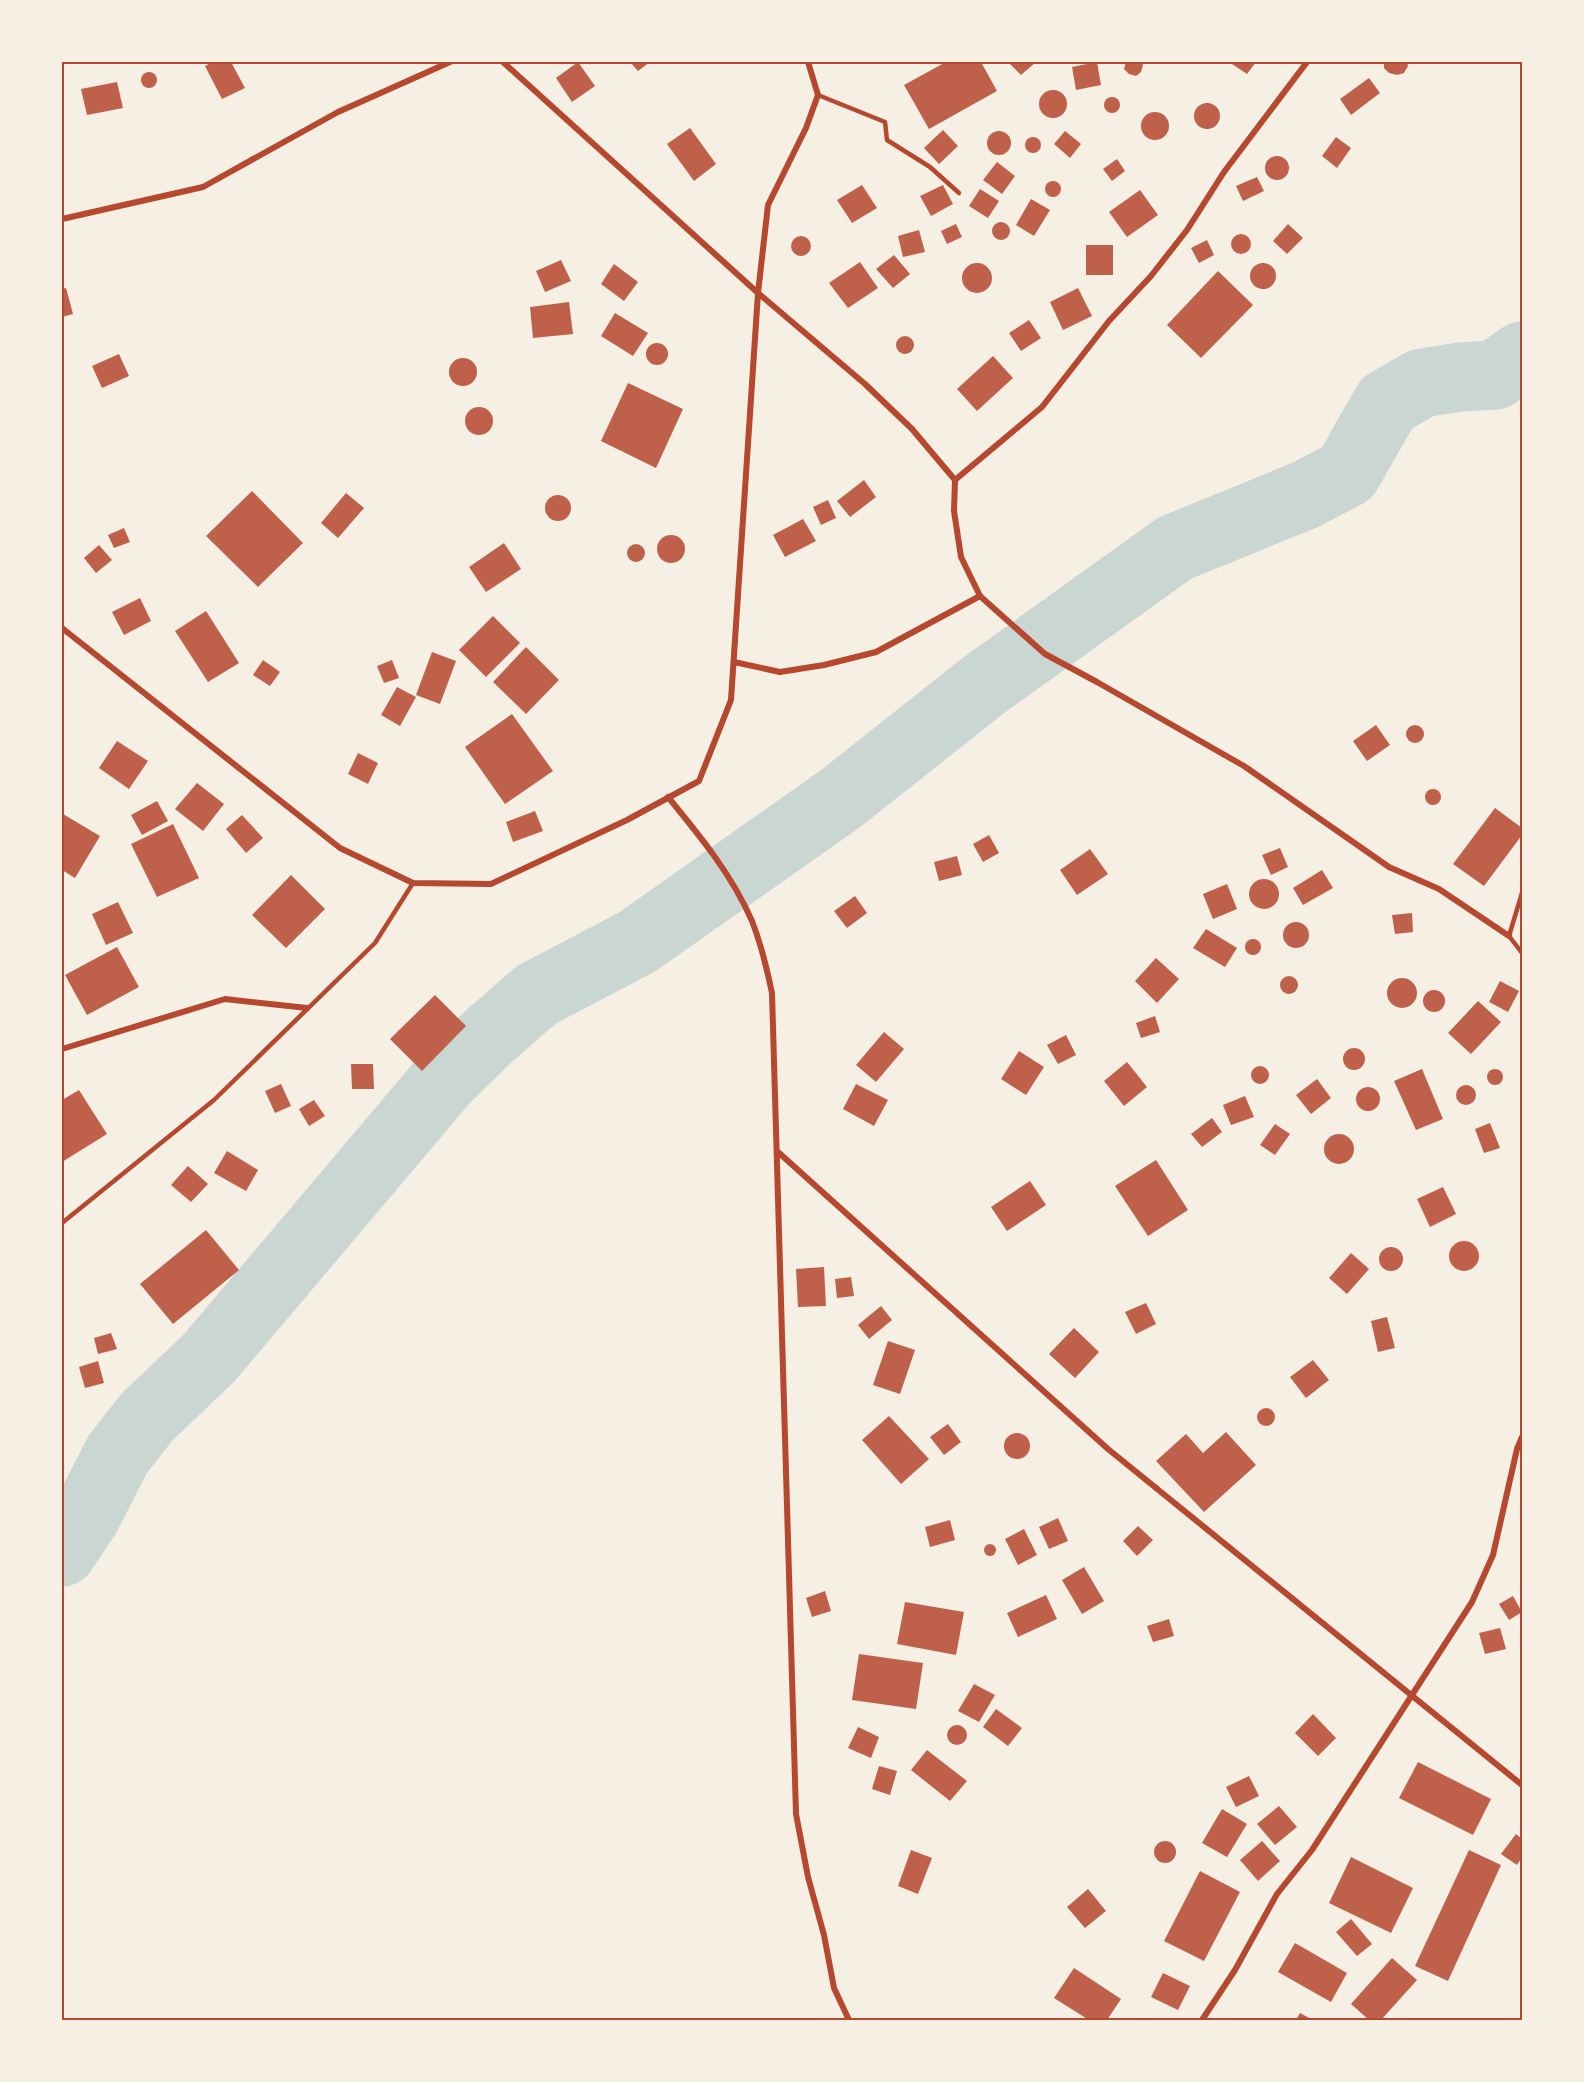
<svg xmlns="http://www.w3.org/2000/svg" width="1584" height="2082" font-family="Mulish,sans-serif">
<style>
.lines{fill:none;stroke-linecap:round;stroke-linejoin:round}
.river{stroke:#c9d6d2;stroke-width:69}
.building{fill:#bf614a}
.service{stroke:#b5482f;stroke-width:4.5}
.minor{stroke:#b5482f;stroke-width:6}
.neatline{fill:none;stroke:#b5482f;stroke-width:2}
</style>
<rect width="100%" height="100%" fill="#f6efe4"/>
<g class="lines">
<path class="river" d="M62,1552l24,-36 32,-62 29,-37 62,-59 236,-279 43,-42 48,-42 101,-53 203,-143 144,-114 191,-137 130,-53 42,-22 40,-70 35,-20 38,-6 35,-2 27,-19"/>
</g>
<g class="building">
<path d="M213,62h18l14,26 -23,11 -17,-33z"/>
<path d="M578,62l17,24 -23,16 -16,-24z"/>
<path d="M630,62h20l-12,9z"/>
<path d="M946,62h35l16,29 -68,38 -25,-44z"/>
<path d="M1008,62h28l-15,13z"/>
<path d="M1097,62l4,23 -25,5 -4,-23z"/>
<path d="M1126,62h15l2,3 -2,7 -5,4 -7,-2 -5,-5z"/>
<path d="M1229,62h27l-9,12z"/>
<path d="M1384,62h23l1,4 -4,7 -7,2 -8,-2 -5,-5z"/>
<circle cx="149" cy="80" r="8"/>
<path d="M1369,78l11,15 -29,22 -11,-16z"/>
<path d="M117,82l6,26 -36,7 -6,-26z"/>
<circle cx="1053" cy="104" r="14"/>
<circle cx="1112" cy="105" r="8"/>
<circle cx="1207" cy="116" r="13"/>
<circle cx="1155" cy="126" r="14"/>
<path d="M690,128l26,36 -22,17 -27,-37z"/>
<path d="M943,130l15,16 -19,18 -15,-16z"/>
<path d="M1065,131l16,13 -11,14 -16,-14z"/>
<circle cx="999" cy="143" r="12"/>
<circle cx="1033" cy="145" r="8"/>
<path d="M1336,137l15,11 -14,20 -15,-12z"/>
<circle cx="1277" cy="168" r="12"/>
<path d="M1117,159l8,12 -13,10 -9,-12z"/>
<path d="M997,162l18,14 -13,18 -19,-14z"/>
<path d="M1257,177l7,14 -21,10 -7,-15z"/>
<circle cx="1053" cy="189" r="8"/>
<path d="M862,185l15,23 -25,15 -15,-23z"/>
<path d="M943,185l10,19 -22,12 -11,-20z"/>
<path d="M980,189l19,12 -11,17 -19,-12z"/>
<path d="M1140,190l18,25 -31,22 -18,-25z"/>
<path d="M1031,199l19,11 -16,26 -18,-11z"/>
<circle cx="1001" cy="231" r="9"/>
<path d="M956,224l6,13 -15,7 -6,-13z"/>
<path d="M1288,224l15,14 -16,16 -14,-13z"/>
<path d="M919,230l6,22 -22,5 -5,-21z"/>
<circle cx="1241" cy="244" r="10"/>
<circle cx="801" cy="246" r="10"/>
<path d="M1207,240l7,15 -15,8 -8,-15z"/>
<rect x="1086" y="245" width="27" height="30"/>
<path d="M894,255l16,19 -17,14 -17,-19z"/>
<path d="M561,260l10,21 -26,11 -9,-21z"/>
<path d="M860,262l18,26 -30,20 -19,-25z"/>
<circle cx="977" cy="278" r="15"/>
<circle cx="1263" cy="276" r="13"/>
<path d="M614,264l24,18 -14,19 -23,-17z"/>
<path d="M1218,271l35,34 -52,53 -34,-33z"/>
<path d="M66,288l7,26 -11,3v-28z"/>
<path d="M1078,288l14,28 -29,14 -13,-28z"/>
<path d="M569,302l4,32 -40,4 -3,-31z"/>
<path d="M615,313l33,20 -15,23 -32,-20z"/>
<path d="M1029,320l12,18 -20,13 -12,-18z"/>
<circle cx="905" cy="345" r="9"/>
<circle cx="657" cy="354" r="11"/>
<path d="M119,354l10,22 -27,12 -10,-22z"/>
<path d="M993,356l20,22 -36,33 -20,-22z"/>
<circle cx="463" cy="372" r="14"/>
<path d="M628,383l55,26 -27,59 -55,-27z"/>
<circle cx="479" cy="421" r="14"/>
<path d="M864,480l12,17 -26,20 -13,-16z"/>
<path d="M252,491l51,52 -45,44 -52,-51z"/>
<path d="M346,493l18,15 -26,30 -17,-15z"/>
<circle cx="558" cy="508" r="13"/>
<path d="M828,500l8,18 -15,7 -8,-18z"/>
<path d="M803,519l13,22 -31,16 -12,-22z"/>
<path d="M124,528l6,14 -16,6 -6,-13z"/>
<circle cx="671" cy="549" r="14"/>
<path d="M504,543l17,26 -35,23 -17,-25z"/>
<circle cx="636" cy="553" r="9"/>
<path d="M99,545l13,15 -16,13 -12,-15z"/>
<path d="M140,598l11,23 -27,14 -12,-23z"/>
<path d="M206,611l33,52 -31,19 -33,-51z"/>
<path d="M493,616l27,27 -34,34 -27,-27z"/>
<path d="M526,647l33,33 -33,34 -33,-32z"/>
<path d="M432,652l24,9 -16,43 -24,-9z"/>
<path d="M263,660l17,12 -10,14 -17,-11z"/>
<path d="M392,660l7,18 -15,5 -7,-17z"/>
<path d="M397,687l19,10 -16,29 -19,-11z"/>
<path d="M512,714l41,57 -48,33 -40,-57z"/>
<circle cx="1415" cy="734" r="9"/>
<path d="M1376,725l14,20 -23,16 -14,-20z"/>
<path d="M117,741l31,20 -19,28 -30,-21z"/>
<path d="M358,753l20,10 -10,21 -20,-10z"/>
<path d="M197,783l27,21 -21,27 -28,-22z"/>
<circle cx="1433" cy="797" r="8"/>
<path d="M157,801l11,20 -26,14 -11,-20z"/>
<path d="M1495,808l27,20v7l-38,51 -31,-22z"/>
<path d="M535,811l8,20 -30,11 -7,-20z"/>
<path d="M63,814l37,22 -25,42 -13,-8v-54z"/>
<path d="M242,815l21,23 -17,15 -20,-24z"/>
<path d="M173,824l26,54 -42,19 -26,-53z"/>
<path d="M989,835l10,18 -16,9 -10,-18z"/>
<path d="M1280,848l8,19 -17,8 -9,-20z"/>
<path d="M1090,849l18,25 -31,21 -17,-25z"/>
<path d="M957,856l5,19 -23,6 -5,-19z"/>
<path d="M1322,870l11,18 -30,17 -10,-17z"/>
<path d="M291,875l34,34 -39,39 -34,-33z"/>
<circle cx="1264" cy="894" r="15"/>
<path d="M1227,884l10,25 -24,10 -10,-25z"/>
<path d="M855,896l12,17 -20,15 -13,-17z"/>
<path d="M118,902l15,31 -27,12 -14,-31z"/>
<path d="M1412,913l1,19 -18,2 -3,-19z"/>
<circle cx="1296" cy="935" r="13"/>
<path d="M1206,929l31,19 -12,19 -32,-19z"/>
<circle cx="1253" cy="947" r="8"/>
<path d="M117,947l22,40 -52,28 -22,-40z"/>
<path d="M1156,958l23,21 -22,24 -22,-22z"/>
<circle cx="1289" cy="985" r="9"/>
<circle cx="1402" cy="993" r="15"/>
<path d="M1500,981l19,10 -11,21 -19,-10z"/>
<circle cx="1434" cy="1001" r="11"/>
<path d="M435,995l31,31 -44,45 -32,-32z"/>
<path d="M1478,1001l23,21 -30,32 -23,-21z"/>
<path d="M1155,1016l5,16 -19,6 -5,-15z"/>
<path d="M884,1032l20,17 -28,33 -20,-17z"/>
<path d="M1066,1035l10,20 -18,9 -11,-19z"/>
<circle cx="1354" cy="1059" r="11"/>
<path d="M1019,1051l25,16 -18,28 -25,-16z"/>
<path d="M1127,1062l20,25 -23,19 -20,-25z"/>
<path d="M351,1064h22l1,25h-22z"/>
<circle cx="1260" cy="1075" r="9"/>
<circle cx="1495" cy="1077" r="8"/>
<path d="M1422,1069l21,50 -27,11 -22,-49z"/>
<path d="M1317,1079l14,19 -20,16 -15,-19z"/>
<path d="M281,1084l10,22 -16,7 -10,-22z"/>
<path d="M856,1084l32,16 -14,26 -31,-17z"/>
<circle cx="1466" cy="1095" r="10"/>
<circle cx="1368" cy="1099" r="12"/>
<path d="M79,1090l28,44 -45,28v-62z"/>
<path d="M1245,1096l9,21 -23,8 -8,-20z"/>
<path d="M314,1100l11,16 -16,10 -10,-17z"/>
<path d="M1212,1118l10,14 -20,15 -11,-13z"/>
<path d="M1490,1123l10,25 -16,5 -9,-24z"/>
<path d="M1275,1124l15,10 -15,21 -15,-10z"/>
<circle cx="1339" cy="1149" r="15"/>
<path d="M227,1151l31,19 -12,21 -32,-18z"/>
<path d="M1156,1160l32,50 -40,26 -33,-50z"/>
<path d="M188,1166l20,18 -17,18 -20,-17z"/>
<path d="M1030,1181l16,24 -39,26 -16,-24z"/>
<path d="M1443,1187l13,27 -26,13 -13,-28z"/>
<path d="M206,1230l33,40 -66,54 -33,-40z"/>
<circle cx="1464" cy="1256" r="15"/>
<circle cx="1391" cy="1259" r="12"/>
<path d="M1351,1253l18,16 -22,25 -18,-16z"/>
<path d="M824,1267l2,39 -28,1 -2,-38z"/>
<path d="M851,1277l3,19 -17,2 -2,-19z"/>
<path d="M1146,1303l10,21 -20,10 -11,-22z"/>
<path d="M881,1306l11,14 -23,19 -11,-14z"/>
<path d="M1387,1317l8,31 -17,4 -7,-31z"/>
<path d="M1074,1328l25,24 -24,26 -26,-24z"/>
<path d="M111,1333l6,16 -19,5 -4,-16z"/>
<path d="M888,1341l27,9 -15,44 -27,-9z"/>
<path d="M1313,1360l16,20 -23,18 -16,-21z"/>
<path d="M98,1361l6,22 -19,5 -6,-21z"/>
<circle cx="1266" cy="1417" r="9"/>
<path d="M889,1416l40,43 -28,25 -39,-44z"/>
<path d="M948,1424l13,18 -17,13 -14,-18z"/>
<path d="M1226,1432l30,33 -52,47 -48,-51 30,-27 17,19z"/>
<circle cx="1017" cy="1446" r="13"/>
<path d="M1058,1518l10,23 -19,8 -10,-22z"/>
<path d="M950,1520l5,20 -25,7 -5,-20z"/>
<path d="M1138,1526l15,14 -16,16 -14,-15z"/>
<path d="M1024,1529l13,26 -19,10 -13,-26z"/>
<circle cx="990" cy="1550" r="6"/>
<path d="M1084,1567l20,34 -22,13 -20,-34z"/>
<path d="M825,1591l6,20 -19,6 -6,-19z"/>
<path d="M1046,1595l11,24 -39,18 -11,-24z"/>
<path d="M1513,1596l9,16 -13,8 -10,-16z"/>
<path d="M905,1602l59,10 -8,43 -59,-11z"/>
<path d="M1169,1619l5,17 -21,6 -6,-16z"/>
<path d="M1500,1628l6,21 -21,5 -6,-21z"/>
<path d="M859,1654l64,9 -7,46 -64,-9z"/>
<path d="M974,1684l21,11 -16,27 -21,-11z"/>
<path d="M996,1709l26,19 -14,18 -25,-19z"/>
<path d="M1313,1714l23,24 -18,18 -23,-23z"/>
<circle cx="957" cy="1735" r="10"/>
<path d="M858,1727l21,10 -8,21 -23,-10z"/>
<path d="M927,1750l40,31 -17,20 -39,-31z"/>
<path d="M1418,1762l73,37 -18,36 -74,-37z"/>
<path d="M879,1766l18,5 -7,24 -18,-6z"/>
<path d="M1249,1776l10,20 -23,11 -10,-20z"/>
<path d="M1279,1806l18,21 -22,18 -18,-21z"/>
<path d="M1222,1809l25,15 -20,33 -25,-14z"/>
<path d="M1516,1834l6,5v18l-5,8 -16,-11z"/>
<path d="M1262,1841l18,20 -22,20 -18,-21z"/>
<circle cx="1165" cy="1852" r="11"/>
<path d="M911,1850l21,8 -14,36 -20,-8z"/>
<path d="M1469,1850l32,15 -53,116 -33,-15z"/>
<path d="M1351,1857l62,31 -22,45 -62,-30z"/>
<path d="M1200,1871l40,21 -36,69 -40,-20z"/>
<path d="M1088,1889l18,22 -21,17 -18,-21z"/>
<path d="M1351,1919l21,25 -15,12 -21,-24z"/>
<path d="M1295,1943l52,30 -16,29 -53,-30z"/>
<path d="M1392,1958l25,22 -36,40h-12l-18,-16z"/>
<path d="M1074,1968l47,31 -14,21h-18l-35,-22z"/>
<path d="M1163,1973l27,13 -12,24 -27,-13z"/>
<path d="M1300,2013l13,7h-17z"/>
</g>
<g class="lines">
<g class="service">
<path d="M818,95l67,27 2,18 43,27 29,26"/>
<path d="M1522,893l-13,43 13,17"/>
<path d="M62,1223l152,-123 161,-157 38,-60"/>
</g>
<g class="minor">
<path d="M503,62l255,231 107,91 47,45 43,51 -1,31 7,46 19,39 65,58 52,28 147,84 145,101 50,22 70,47"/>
<path d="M62,219l141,-32 135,-75 112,-50"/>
<path d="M955,480l87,-73 67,-86 42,-45 36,-46 37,-58 83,-110"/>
<path d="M62,628l278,220 73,35 78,1 136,-64 72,-39 32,-81 27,-407 10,-88 38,-77 12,-33 -10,-33"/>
<path d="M734,662l46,10 44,-7 52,-13 104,-56"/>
<path d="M668,797c32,39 64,78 84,124 9,23 15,48 20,72l24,821 12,63 16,58 10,53 15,32"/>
<path d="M62,1049l163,-50 82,9"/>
<path d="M778,1152l330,297 414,336"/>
<path d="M1202,2020l33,-50 42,-76 35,-44 160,-248 21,-47 24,-106 5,-12"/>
</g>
</g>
<rect width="1584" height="2082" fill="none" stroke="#f6efe4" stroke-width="126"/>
<rect x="63" y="63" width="1458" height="1956" class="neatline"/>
</svg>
